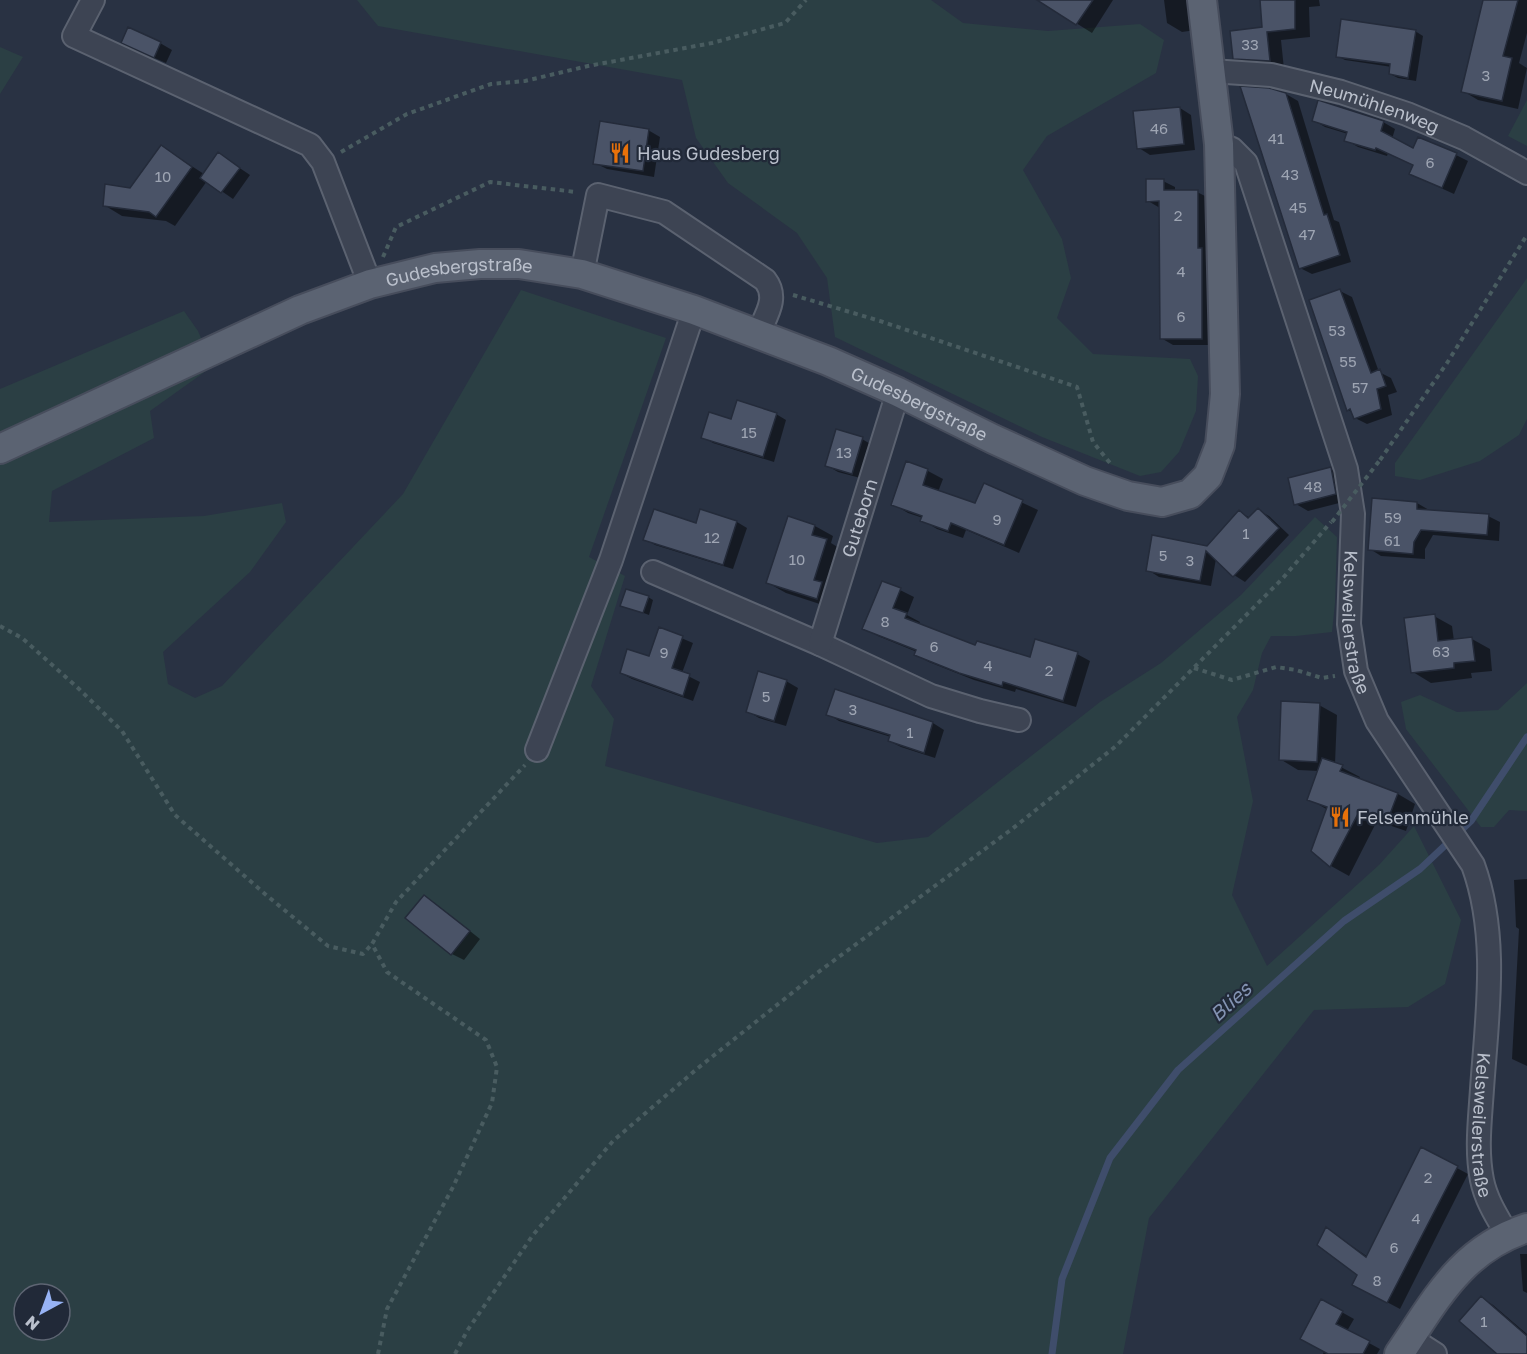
<svg xmlns="http://www.w3.org/2000/svg" width="1527" height="1354" viewBox="0 0 1527 1354" font-family="'Golos Text',sans-serif">
  <rect width="100%" height="100%" fill="#293243"/>
  <path fill="#2b3f44" fill-rule="evenodd" d="M357,0H931L963,23L1048,31L1140,24L1164,40L1156,73L1047,136L1023,170L1062,239L1071,278L1057,318L1093,354L1190,359L1198,376L1196,411L1179,452L1161,472L1140,476L1042,437L835,337L827,278L797,233L728,183L696,138L682,80L378,26Z
    M0,47L23,57L0,94Z
    M1527,100V146L1508,136Z
    M1527,278V419L1519,435L1480,461L1420,480L1395,476V463Z
    M521,290L666,338L589,557L625,576L591,686L614,719L605,766L877,843L928,837L1100,702L1161,663L1241,595L1315,517L1337,537L1335,603L1332,632L1296,636H1271L1262,653L1253,690L1237,717L1253,801L1232,895L1267,966L1379,865L1414,826L1461,920L1445,984L1408,1007L1314,1010L1149,1218L1123,1354H0V389L184,311L198,331L213,366L150,411L154,438L52,491L49,522L204,516L282,503L286,522L250,572L163,652L168,684L195,698L222,686L403,494ZM24,1294H60V1330H24Z
    M1527,683V811L1509,810L1494,827H1481L1406,729L1401,702L1420,695L1457,712L1498,710Z"/>
  <path fill="#0007" d="M1046,0H1113L1092,33L1044,3Z
    M1164,0H1193L1196,30L1182,32L1167,23Z
    M1261,0H1319L1320,6L1309,7L1310,37L1281,40L1284,69L1249,67L1234,58L1263,29Z
    M1484,0H1527V33L1519,63L1527,68L1518,109L1478,100L1463,91Z
    M1415,31L1423,36L1416,81L1398,78L1390,74L1392,67L1345,60L1337,56Z
    M160,43L172,50L166,63L134,49Z
    M1286,94L1298,101L1334,220L1339,222L1351,262L1312,274L1300,268Z
    M1180,108L1191,115L1195,150L1150,155L1139,148Z
    M1313,120L1383,122L1395,129L1392,139L1414,150L1456,155L1468,161L1454,194L1423,180L1415,165L1388,153L1387,156L1358,147L1346,140L1348,134L1325,127Z
    M648,130L660,137L654,177L607,169L595,163Z
    M162,147L204,174L219,154L250,175L233,199L207,181L175,226L166,221L122,216L104,205L131,189Z
    M1163,181L1175,187V192H1197L1209,198L1213,345H1173L1161,338L1160,208L1148,201Z
    M1340,291L1352,297L1379,372L1391,378L1397,392L1388,395L1392,415L1367,424L1355,418L1353,413L1348,410Z
    M776,414L786,420L774,462L713,443L703,437Z
    M862,439L874,446L864,479L838,472L826,465Z
    M907,463L928,471L943,479L938,492L976,505L984,485L1038,510L1019,553L966,530L963,538L937,529L922,520L923,518L908,513L893,504Z
    M1331,469L1343,475L1347,501L1308,511L1296,504Z
    M1417,503L1429,510L1488,516L1500,522L1499,541L1433,535L1425,549V559L1381,556L1370,549Z
    M701,510L737,522L747,528L733,569L655,545L645,539L697,525Z
    M1258,510L1269,516L1289,535L1245,582L1234,575L1216,559L1211,586L1159,577L1148,570L1207,547L1240,512L1250,518Z
    M789,518L815,526L833,536L831,543L844,551L835,609L786,593L768,583Z
    M900,590L914,597L907,615L920,622L919,625L976,647L1031,659L1077,654L1090,661L1076,707L1016,689L1015,692L974,680L929,662L916,655L917,652L878,636L864,628Z
    M648,597L653,600L649,615L622,605Z
    M1434,616L1452,626L1454,641L1472,639L1490,649L1492,671L1471,673L1472,678L1431,683L1413,672Z
    M660,629L693,643L682,673L700,682L693,701L632,679L621,673L649,658Z
    M786,681L798,688L786,726L759,718L747,711Z
    M1319,705L1337,715L1335,764L1360,777L1359,780L1398,794L1415,804L1406,831L1377,821L1349,876L1331,866L1313,850L1328,810L1309,799L1319,771L1298,770L1280,759Z
    M828,714L933,723L944,730L935,758L901,747L889,741L891,737L839,721Z
    M1527,879V1066L1512,1059L1519,929L1516,927L1514,880Z
    M425,897L436,904L480,939L464,960L452,954Z
    M1457,1168L1468,1174L1400,1309L1366,1291L1359,1274L1327,1229L1368,1257Z
    M1520,1254H1527V1293L1523,1291Z
    M1482,1298L1493,1305L1527,1334V1354H1499Z
    M1322,1301L1354,1319L1347,1331L1380,1349L1377,1354H1323L1324,1351Z"/>
  <g fill="none" stroke-linecap="round" stroke-linejoin="round">
    <path stroke="#3f4d6b" stroke-width="7" d="M1052,1354L1062,1279L1110,1158L1178,1070L1344,921L1420,869L1471,821L1527,737"/>
  </g>
  <path fill="#4a5367" stroke="#242b3a" stroke-width="1.5" d="M1037,0H1093L1076,25Z
    M1260,0H1295V29L1267,32L1270,61L1233,59L1230,31L1262,27Z
    M1483,0H1518L1503,56L1512,58L1502,101L1461,92Z
    M1341,19L1416,30L1408,78L1389,74L1390,64L1336,57Z
    M128,27L161,42L154,58L121,43Z
    M1240,86L1269,88L1286,93L1324,215L1327,214L1340,255L1299,269Z
    M1318,100L1384,121L1381,131L1413,148L1418,137L1457,153L1442,188L1409,174L1413,165L1376,148L1375,150L1344,141L1347,132L1312,121Z
    M1180,107L1184,144L1137,149L1133,111Z
    M600,121L649,129L643,171L593,164Z
    M161,145L192,167L156,217L149,212L103,206L105,184L130,188Z
    M218,152L240,168L221,193L200,178Z
    M1146,179H1164V190H1198V248H1202V339H1160L1159,201L1146,202Z
    M1340,289L1371,373L1380,369L1386,386L1377,389L1381,409L1354,419L1350,409L1347,411L1309,300Z
    M737,400L777,413L763,457L701,438L709,412L731,419Z
    M836,429L863,437L852,474L825,466Z
    M906,461L928,469L923,485L975,503L984,483L1023,500L1004,545L951,523L948,531L920,521L922,516L891,505Z
    M1331,467L1336,494L1294,505L1288,478Z
    M1372,498L1417,502V509L1489,514L1487,535L1421,530L1414,542L1413,554L1368,550Z
    M1258,508L1279,528L1233,577L1206,551L1200,581L1146,571L1152,535L1207,546L1239,510L1248,518Z
    M654,509L696,523L700,509L737,521L723,565L643,540Z
    M788,516L815,525L812,535L827,539L814,580L822,582L817,599L766,583Z
    M882,581L901,588L893,608L907,613L905,618L975,645L977,641L1030,657L1035,639L1078,652L1063,701L1003,682L1002,686L959,673L914,655L916,650L862,629Z
    M626,589L649,596L643,613L620,606Z
    M1435,614L1438,641L1472,637L1475,661L1454,663V668L1411,673L1404,618Z
    M659,627L683,636L672,668L690,674L683,696L620,673L627,649L649,656Z
    M758,671L787,680L774,721L746,712Z
    M835,689L933,722L924,753L888,741L890,735L826,715Z
    M1281,701L1320,703L1317,762L1279,760Z
    M1322,758L1343,765L1340,771L1398,793L1387,822L1359,812L1330,867L1311,851L1327,807L1307,800Z
    M424,895L470,931L451,955L405,918Z
    M1421,1147L1458,1166L1387,1303L1352,1285L1357,1275L1317,1245L1326,1227L1366,1257Z
    M1481,1296L1527,1336V1354H1497L1459,1321Z
    M1321,1299L1343,1311L1336,1324L1370,1341L1363,1354H1328L1300,1339Z"/>
  <g fill="none" stroke-linecap="round" stroke-linejoin="round">
    <g stroke="#5b6270" stroke-width="26">
      <g id="minor">
        <path d="M93,0L74,36L310,145L323,162L370,284"/>
        <path id="s1" d="M1211,71L1271,75L1341,92L1407,114L1464,138L1527,173"/>
        <path id="s2" d="M1219,144L1232,149L1246,163L1346,469L1353,514L1349,624L1356,671L1377,721L1473,865C1499,936 1487,1016 1482,1089C1480,1120 1476,1150 1482,1180C1486,1200 1497,1217 1507,1234"/>
        <path d="M582,274L598,195L664,212L765,280C779,298 766,315 758,334"/>
        <path d="M653,572L820,644L931,696L980,711L1019,720"/>
        <path id="s3" d="M820,644L898,392"/>
        <path d="M537,750L611,560L694,310"/>
        <path d="M1410,1338L1435,1354"/>
      </g>
    </g>
    <g stroke="#474d5c" stroke-width="32">
      <g id="major">
        <path id="s4" d="M0,449L300,310L370,284L435,268L480,264H519L582,274L694,310L828,361L898,392L993,439L1085,481L1128,496L1162,502L1190,494L1208,476L1220,445L1225,394L1219,144L1202,0"/>
        <path d="M1399,1354C1436,1300 1460,1250 1527,1228"/>
      </g>
    </g>
    <path stroke="#495c60" stroke-width="4" stroke-dasharray="4.5 4.5" stroke-linecap="butt" d="M341,152L407,114L491,84L525,81L588,66L712,43L785,23L806,0
      M383,257L396,227L490,182L576,192
      M793,295L880,321L1077,387L1093,442L1110,463
      M1380,460L1447,363L1527,235
      M0,626L22,638L78,688L122,731L175,815L265,894L328,946L363,954L372,944
      M1194,668L1232,680L1276,667L1296,670L1322,678L1335,676
      M378,1354L387,1309L453,1187L492,1103L497,1067L486,1040L387,972L372,944L396,902L525,765
      M455,1354L467,1331L533,1235L613,1141L698,1068L817,973L1012,829L1116,746L1283,578L1331,522"/>
    <use href="#minor" stroke="#3d4453" stroke-width="22"/>
    <use href="#major" stroke="#5b6372" stroke-width="28"/>
    <path stroke="#495c60" stroke-width="4" stroke-dasharray="4.5 4.5" stroke-linecap="butt" d="M1332,522L1380,460"/>
  </g>
  <defs>
    <g id="restaurant-bare" transform="scale(1.62)"><path d="M-5-6h1v4h1v-4h1v4h1v-4h1v5L-1.5 .5V6h-2V.5L-5-1ZM5-6V6H3V1.5H1.5Q1.5-4 5-6Z" fill="#e8710a" stroke="#212938" stroke-width="2.5" paint-order="stroke"/></g>
  </defs>
  <g fill-rule="evenodd">
    <use href="#restaurant-bare" x="620" y="153"/>
    <use href="#restaurant-bare" x="1340" y="817"/>
  </g>
  <g text-anchor="middle" dominant-baseline="central" stroke-width="4.5" stroke-linejoin="round" paint-order="stroke">
    <g font-size="15" fill="#9ea5b3">
      <text x="1250" y="44">33</text>
      <text x="1486" y="75">3</text>
      <text x="1159" y="128">46</text>
      <text x="1276" y="138">41</text>
      <text x="1430" y="162">6</text>
      <text x="1290" y="174">43</text>
      <text x="163" y="176">10</text>
      <text x="1298" y="207">45</text>
      <text x="1178" y="215">2</text>
      <text x="1307" y="234">47</text>
      <text x="1181" y="271">4</text>
      <text x="1181" y="316">6</text>
      <text x="1337" y="330">53</text>
      <text x="1348" y="361">55</text>
      <text x="1360" y="387">57</text>
      <text x="749" y="432">15</text>
      <text x="844" y="452">13</text>
      <text x="1313" y="486">48</text>
      <text x="1393" y="517">59</text>
      <text x="997" y="519">9</text>
      <text x="1246" y="533">1</text>
      <text x="712" y="537">12</text>
      <text x="1392" y="540">61</text>
      <text x="1163" y="555">5</text>
      <text x="797" y="559">10</text>
      <text x="1190" y="560">3</text>
      <text x="885" y="621">8</text>
      <text x="934" y="646">6</text>
      <text x="1441" y="651">63</text>
      <text x="664" y="652">9</text>
      <text x="988" y="665">4</text>
      <text x="1049" y="670">2</text>
      <text x="766" y="696">5</text>
      <text x="853" y="709">3</text>
      <text x="910" y="732">1</text>
      <text x="1428" y="1177">2</text>
      <text x="1416" y="1218">4</text>
      <text x="1394" y="1247">6</text>
      <text x="1377" y="1280">8</text>
      <text x="1484" y="1321">1</text>
    </g>
    <g font-size="18" fill="#bac0cc" stroke="#212938">
      <text stroke="none"><textPath href="#s1" startOffset="168">Neumühlenweg</textPath></text>
      <text stroke="none"><textPath href="#s4" startOffset="496">Gudesbergstraße</textPath></text>
      <text stroke="none"><textPath href="#s4" startOffset="982">Gudesbergstraße</textPath></text>
      <text stroke="none"><textPath href="#s3" startOffset="132">Guteborn</textPath></text>
      <text stroke="none"><textPath href="#s2" startOffset="510">Kelsweilerstraße</textPath></text>
      <text stroke="none"><textPath href="#s2" startOffset="1048">Kelsweilerstraße</textPath></text>
    </g>
    <g font-size="18" fill="#bac0cc" stroke="#212938" text-anchor="start">
      <text x="637" y="153">Haus Gudesberg</text>
      <text x="1357" y="817">Felsenmühle</text>
    </g>
    <g font-size="20" font-style="italic" fill="#8393b2" stroke="#212938">
      <text transform="translate(1230 1001) rotate(-42)">Blies</text>
    </g>
  </g>
  <g transform="translate(42 1312) rotate(221)"><circle r="28" fill="#212938" stroke="#5e6573" stroke-width="1.5"/>
  <path d="M0-4.5L10 22L0 15L-10 22Z" fill="#97b3f5"/>
  <text y="-9" font-size="16" font-weight="bold" text-anchor="middle" fill="#bac0cc">N</text>
  </g>
</svg>
